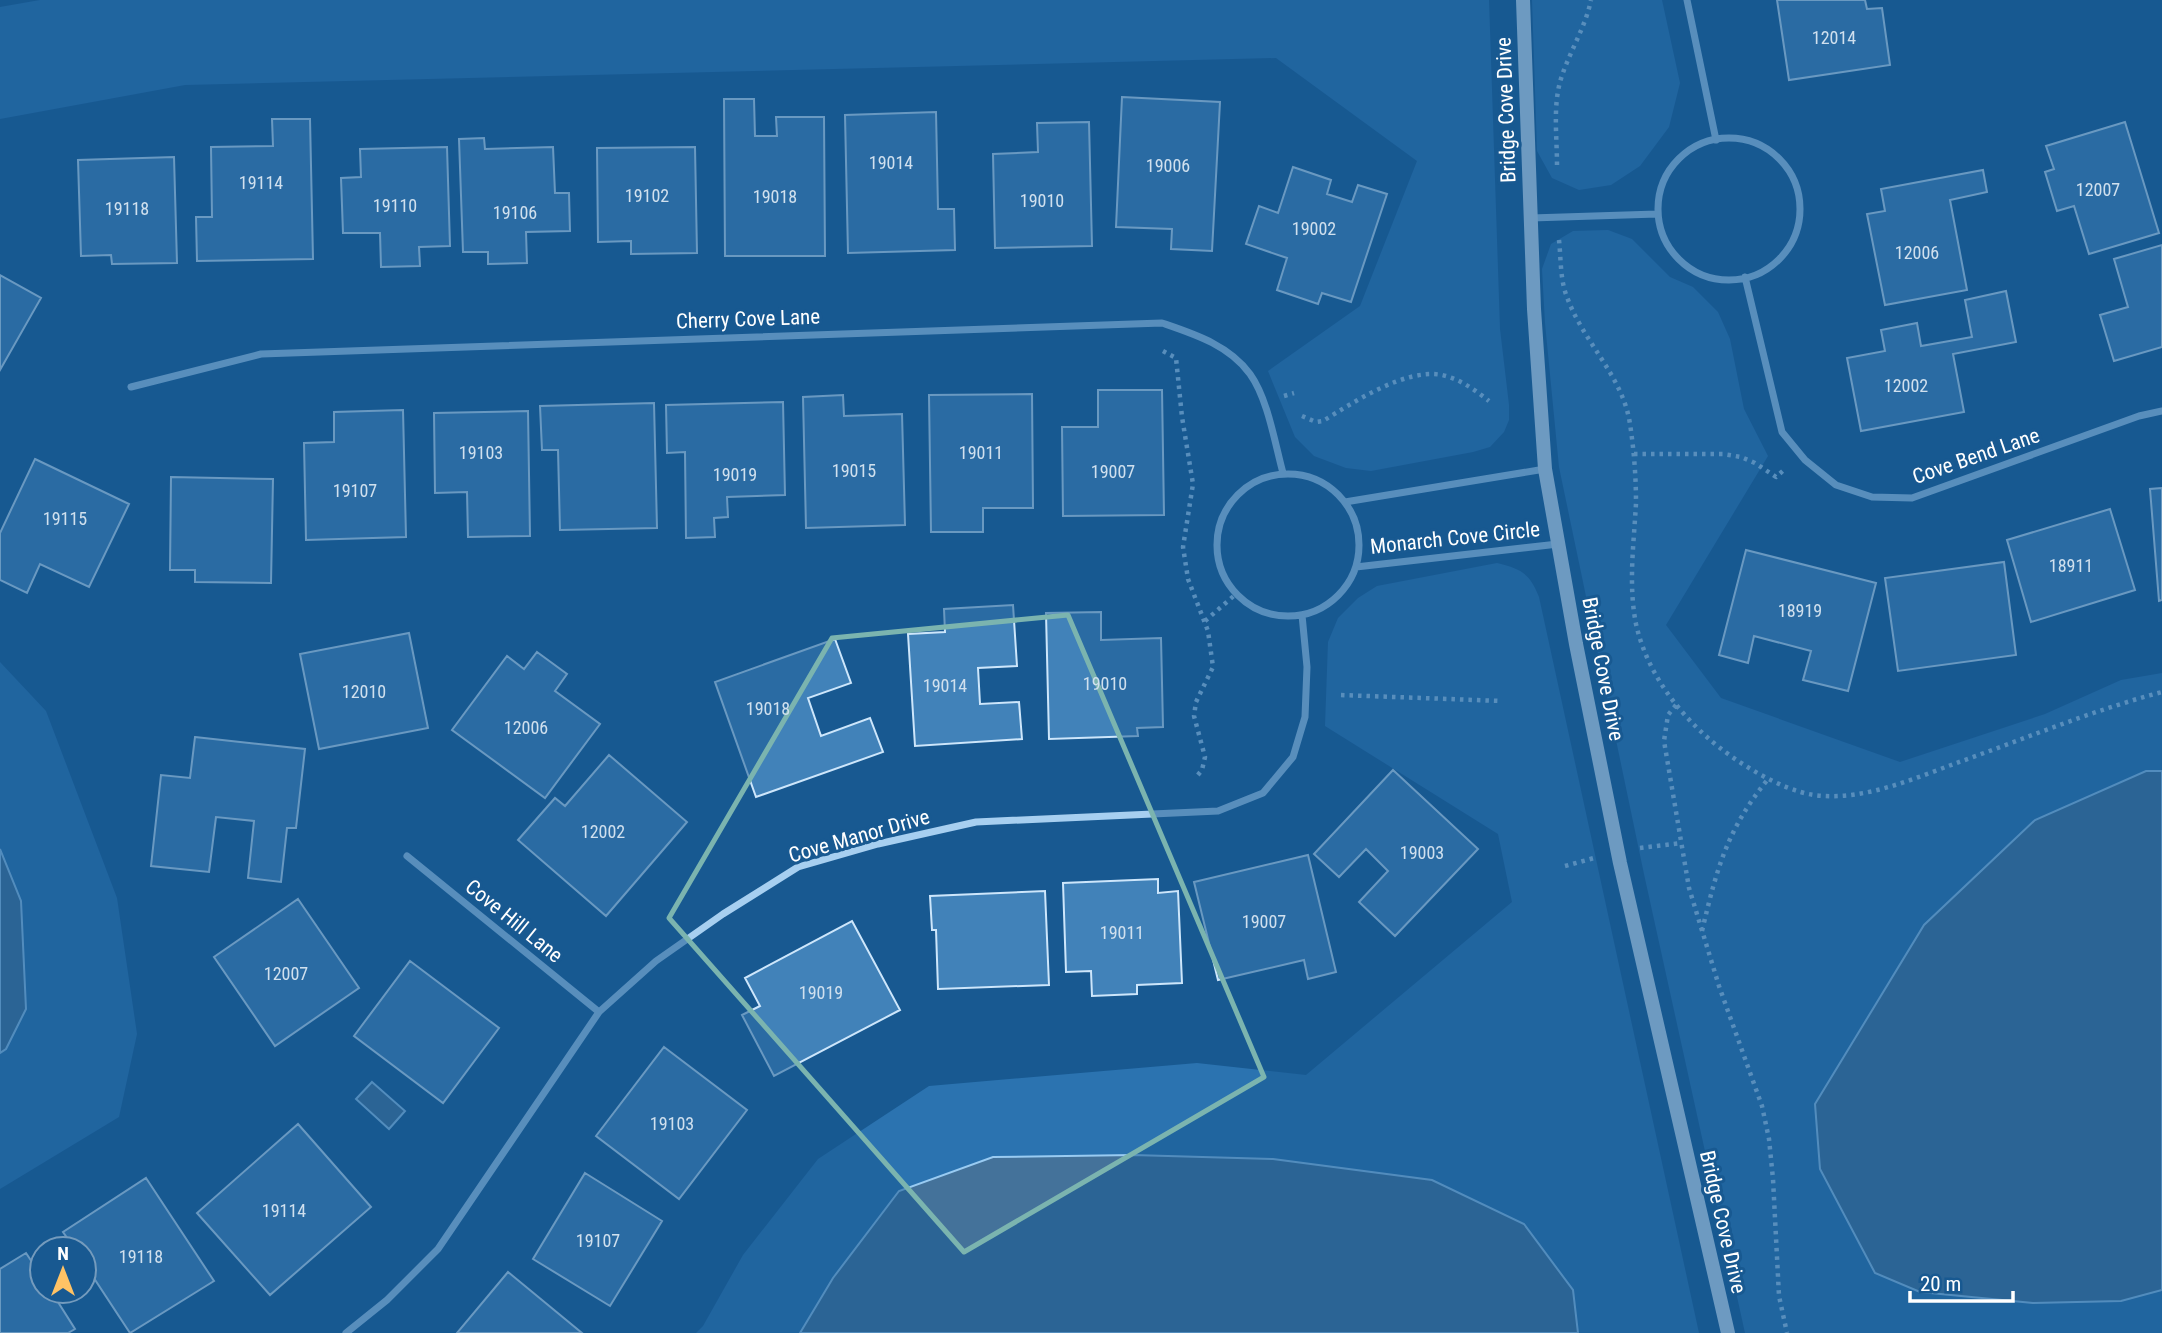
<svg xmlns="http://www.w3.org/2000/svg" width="2162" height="1333" viewBox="0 0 2162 1333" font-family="'Roboto Condensed',sans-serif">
  <rect width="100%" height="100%" fill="#185991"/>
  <path fill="#2b73b0" d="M40,0H1489L1500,329L1509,405V420L1504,432L1490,447L1473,452L1371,471L1346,468L1314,456L1295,437L1268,371L1360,306L1417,161L1276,58L185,85L0,119V7Z
    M1532,0H1662L1680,83L1669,127L1640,166L1611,185L1579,190L1552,178L1537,151Z
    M1608,230L1632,239L1670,277L1693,287L1718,312L1730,339L1744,409L1768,456L1666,625L1721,698L1900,762L2045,714L2121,680L2162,673V771H2146L2121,1301L2162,1290V1333H1745L1644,874L1559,467L1545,323L1542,269L1551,244L1573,231Z
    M1497,563C1522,569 1530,574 1539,597L1699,1333H1578L1573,1290L1273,1159L1133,1155L993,1157L899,1191L833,1278L800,1333H696L703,1326L743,1255L818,1159L929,1086L1197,1063L1306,1075L1512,902L1498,834L1325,726L1328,642L1338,618L1358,598L1377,586Z
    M0,662L46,711L117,898L137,1034L119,1117L0,1189V1053L6,1049L21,901L0,849Z"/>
  <path fill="#44729a" stroke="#99cbf2" stroke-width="2" d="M2146,771H2162V1290L2121,1301L2033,1303L1920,1292L1875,1273L1820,1169L1815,1104L1924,925L2035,820Z
    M0,849L21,901L26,1009L6,1049L0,1053Z
    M372,1082L405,1111L389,1129L356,1099Z
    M1133,1155L1273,1159L1432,1180L1524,1224L1573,1290L1578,1333H800L833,1278L899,1191L993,1157Z"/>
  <path fill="#4182b9" stroke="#cde6fb" stroke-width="2" d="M1777,0H1865L1867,9L1882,8L1890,65L1789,80Z
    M1122,97L1220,102L1212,251L1171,249L1172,229L1116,227Z
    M724,99H754L755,136H777L776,117H824L825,256H725Z
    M936,112L938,209H954L955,250L848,253L845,115Z
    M272,119H310L313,259L197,261L196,217H212L211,147L273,146Z
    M1089,122L1092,246L995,248L993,154L1038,152L1037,123Z
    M2125,122L2159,233L2089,254L2074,206L2057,211L2045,172L2054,169L2046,146Z
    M484,138L485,149L553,147L555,193H569L570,231L526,232L527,263L488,264V252H463L459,139Z
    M447,147L450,246L419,247L420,266L381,267L380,233H343L341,178L361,177L360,149Z
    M695,147L697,253L631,254V241L598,242L597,148Z
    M174,157L177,263L112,264L111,255L81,256L78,160Z
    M1293,167L1331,180L1327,194L1352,202L1358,185L1387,194L1351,302L1322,293L1318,304L1277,290L1287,258L1246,244L1259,206L1278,213Z
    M1983,170L1987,192L1950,200L1967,290L1885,305L1867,214L1885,211L1881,189Z
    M2162,245V347L2114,361L2100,315L2128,307L2114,259Z
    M0,275L41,298L0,370Z
    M2006,291L2016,342L1953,354L1964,412L1861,431L1847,358L1885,351L1881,330L1917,323L1921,346L1972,337L1965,300Z
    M1098,390H1162L1164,515L1063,516L1062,427H1098Z
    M1032,394L1033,508H983V532H931L929,395Z
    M843,395L844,416L902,414L905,525L806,528L803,397Z
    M783,402L785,495L727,497L728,517L714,518L715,537L686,538L685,452L667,453L666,405Z
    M654,403L657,528L560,530L558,450H542L540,406Z
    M403,410L406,537L306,540L304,443L334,442V412Z
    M528,411L530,536L468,537L467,492L435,493L434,413Z
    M35,459L129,504L89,587L40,564L27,593L0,580V533Z
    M171,477L273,479L271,583L195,582V570H170Z
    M2162,488V600L2159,601L2150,489Z
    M2110,509L2135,590L2031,622L2007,540Z
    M1746,550L1876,583L1848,691L1803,680L1811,651L1754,636L1748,663L1719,655Z
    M2004,562L2016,655L1898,671L1885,578Z
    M1013,605L1017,666L978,668L980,704L1019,702L1022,739L915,746L908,634L945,632L944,609Z
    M1101,612V640L1161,638L1163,727L1137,728L1138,736L1049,739L1046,613Z
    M409,633L428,728L319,749L300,654Z
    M835,639L851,683L808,698L821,736L870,718L883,752L756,797L715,682Z
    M537,652L567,674L555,691L600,724L545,798L452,730L507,656L524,669Z
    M195,737L305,749L296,828H287L281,882L248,878L254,821L216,817L209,872L151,866L161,775L190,778Z
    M609,755L687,822L606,916L518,840L555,798L565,806Z
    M1393,770L1478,849L1395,936L1359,902L1388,871L1366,849L1339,877L1314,854Z
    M1308,855L1336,972L1308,979L1304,960L1218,980L1194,882Z
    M1158,879V893L1178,891L1182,983L1137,985V994L1092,996L1091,971L1066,972L1063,883Z
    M1045,891L1049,985L938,989L936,930H932L930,896Z
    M298,899L359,988L275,1046L214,957Z
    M852,921L900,1010L774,1076L742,1015L760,1006L745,978Z
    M410,961L499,1028L443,1103L354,1036Z
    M664,1047L747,1110L679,1199L596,1136Z
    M298,1124L371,1207L270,1295L197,1213Z
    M585,1173L662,1221L610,1306L533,1259Z
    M146,1178L214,1281L130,1333L84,1263V1249H75L63,1232Z
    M26,1253L42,1277V1291H51L75,1329L68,1333H0V1269Z
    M508,1272L582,1333H457Z"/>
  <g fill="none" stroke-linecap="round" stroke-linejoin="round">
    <path stroke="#a7cff0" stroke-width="4.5" stroke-dasharray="3.5 5" stroke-linecap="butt" d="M1557,165C1557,138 1553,108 1560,82C1568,54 1585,29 1591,0
      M1559,240C1561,258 1560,280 1567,297C1583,342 1623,376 1630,424C1634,450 1636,477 1636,503C1634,543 1628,584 1636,624C1646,669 1674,708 1708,738C1734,761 1780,790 1814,795C1864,802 1917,777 1962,761C2029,737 2094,710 2162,692
      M1163,351L1176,358L1182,417L1193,484L1183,547L1188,579L1208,631L1213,667L1196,702L1194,716L1205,757L1202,770L1197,776
      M1284,396L1294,393
      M1302,416L1316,422L1323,421C1354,402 1405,368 1442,375C1460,379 1475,390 1489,401
      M1634,454H1723L1741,457L1755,463L1776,477L1785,469
      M1205,621L1236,594
      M1341,695L1502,701
      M1676,705L1668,715L1664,741L1689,888L1719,986L1762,1106L1769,1139L1773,1179L1779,1296L1787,1333
      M1640,848L1682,843
      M1565,866L1594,858
      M1702,931C1717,868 1727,829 1769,778"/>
    <path stroke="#a7cff0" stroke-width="7" d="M1687,0L1716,140
      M1658 209a71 71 0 1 1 142 0a71 71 0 1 1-142 0Z
      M1531,218L1657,214
      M1745,277L1782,432L1805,460L1836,485L1872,497L1912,498L2139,416L2162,411
      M131,387L261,354L1162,323C1194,334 1229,345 1250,374C1268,399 1275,444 1283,473
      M1217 545a71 71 0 1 1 142 0a71 71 0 1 1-142 0Z
      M1345,502L1545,469
      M1356,567L1558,544
      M407,856L599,1012
      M346,1333L387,1300L438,1249L599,1012L656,961L723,914L798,867L878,844L976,822L1218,811L1263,793L1293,757L1305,717L1307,667L1302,615"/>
    <path stroke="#d4e9fb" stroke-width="14" d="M1523,0L1534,309L1545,469L1576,644L1620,863L1728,1333"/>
  </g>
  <path d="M0 0H2162V1333H0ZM1068,615L1264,1077L964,1252L669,918L832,638Z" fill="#185991" fill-opacity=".55" fill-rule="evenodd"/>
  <path fill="none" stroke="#7bb4af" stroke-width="5" stroke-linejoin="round" d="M1068,615L1264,1077L964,1252L669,918L832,638Z"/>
  <g text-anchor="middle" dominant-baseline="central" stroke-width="6" stroke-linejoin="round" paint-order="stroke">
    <g font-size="18" fill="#d0e0ee">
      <text x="1834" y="37">12014</text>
      <text x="891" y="162">19014</text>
      <text x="1168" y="165">19006</text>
      <text x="261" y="182">19114</text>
      <text x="2098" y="189">12007</text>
      <text x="647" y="195">19102</text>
      <text x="775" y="196">19018</text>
      <text x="1042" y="200">19010</text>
      <text x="395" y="205">19110</text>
      <text x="127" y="208">19118</text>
      <text x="515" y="212">19106</text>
      <text x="1314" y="228">19002</text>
      <text x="1917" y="252">12006</text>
      <text x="1906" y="385">12002</text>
      <text x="481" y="452">19103</text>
      <text x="981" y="452">19011</text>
      <text x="854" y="470">19015</text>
      <text x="1113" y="471">19007</text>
      <text x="735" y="474">19019</text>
      <text x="355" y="490">19107</text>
      <text x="65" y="518">19115</text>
      <text x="2071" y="565">18911</text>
      <text x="1800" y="610">18919</text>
      <text x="1105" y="683">19010</text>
      <text x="945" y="685">19014</text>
      <text x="364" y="691">12010</text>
      <text x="768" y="708">19018</text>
      <text x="526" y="727">12006</text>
      <text x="603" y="831">12002</text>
      <text x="1422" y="852">19003</text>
      <text x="1264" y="921">19007</text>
      <text x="1122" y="932">19011</text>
      <text x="286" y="973">12007</text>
      <text x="821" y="992">19019</text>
      <text x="672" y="1123">19103</text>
      <text x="284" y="1210">19114</text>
      <text x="598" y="1240">19107</text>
      <text x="141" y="1256">19118</text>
    </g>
    <g font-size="21" fill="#fff" stroke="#185991">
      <text transform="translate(1506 110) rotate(-92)">Bridge Cove Drive</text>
      <text transform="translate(748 319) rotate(-2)">Cherry Cove Lane</text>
      <text transform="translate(1976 456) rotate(-19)">Cove Bend Lane</text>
      <text transform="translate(1455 538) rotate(-6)">Monarch Cove Circle</text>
      <text transform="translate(1603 669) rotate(79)">Bridge Cove Drive</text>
      <text transform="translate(859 836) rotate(-16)">Cove Manor Drive</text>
      <text transform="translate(514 921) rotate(39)">Cove Hill Lane</text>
      <text transform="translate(1723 1222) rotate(77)">Bridge Cove Drive</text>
    </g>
  </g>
  <g transform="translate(63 1270)"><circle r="33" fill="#185991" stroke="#749bbd" stroke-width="2"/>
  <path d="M0-5L12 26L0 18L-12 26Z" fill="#ffc365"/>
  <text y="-10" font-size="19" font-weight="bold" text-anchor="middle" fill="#ffffff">N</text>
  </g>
  <path d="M1910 1291v10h103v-10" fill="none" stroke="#ffffff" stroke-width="3.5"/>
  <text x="1920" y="1291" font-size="21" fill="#ffffff" stroke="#185991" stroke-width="5" paint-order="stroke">20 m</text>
</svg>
